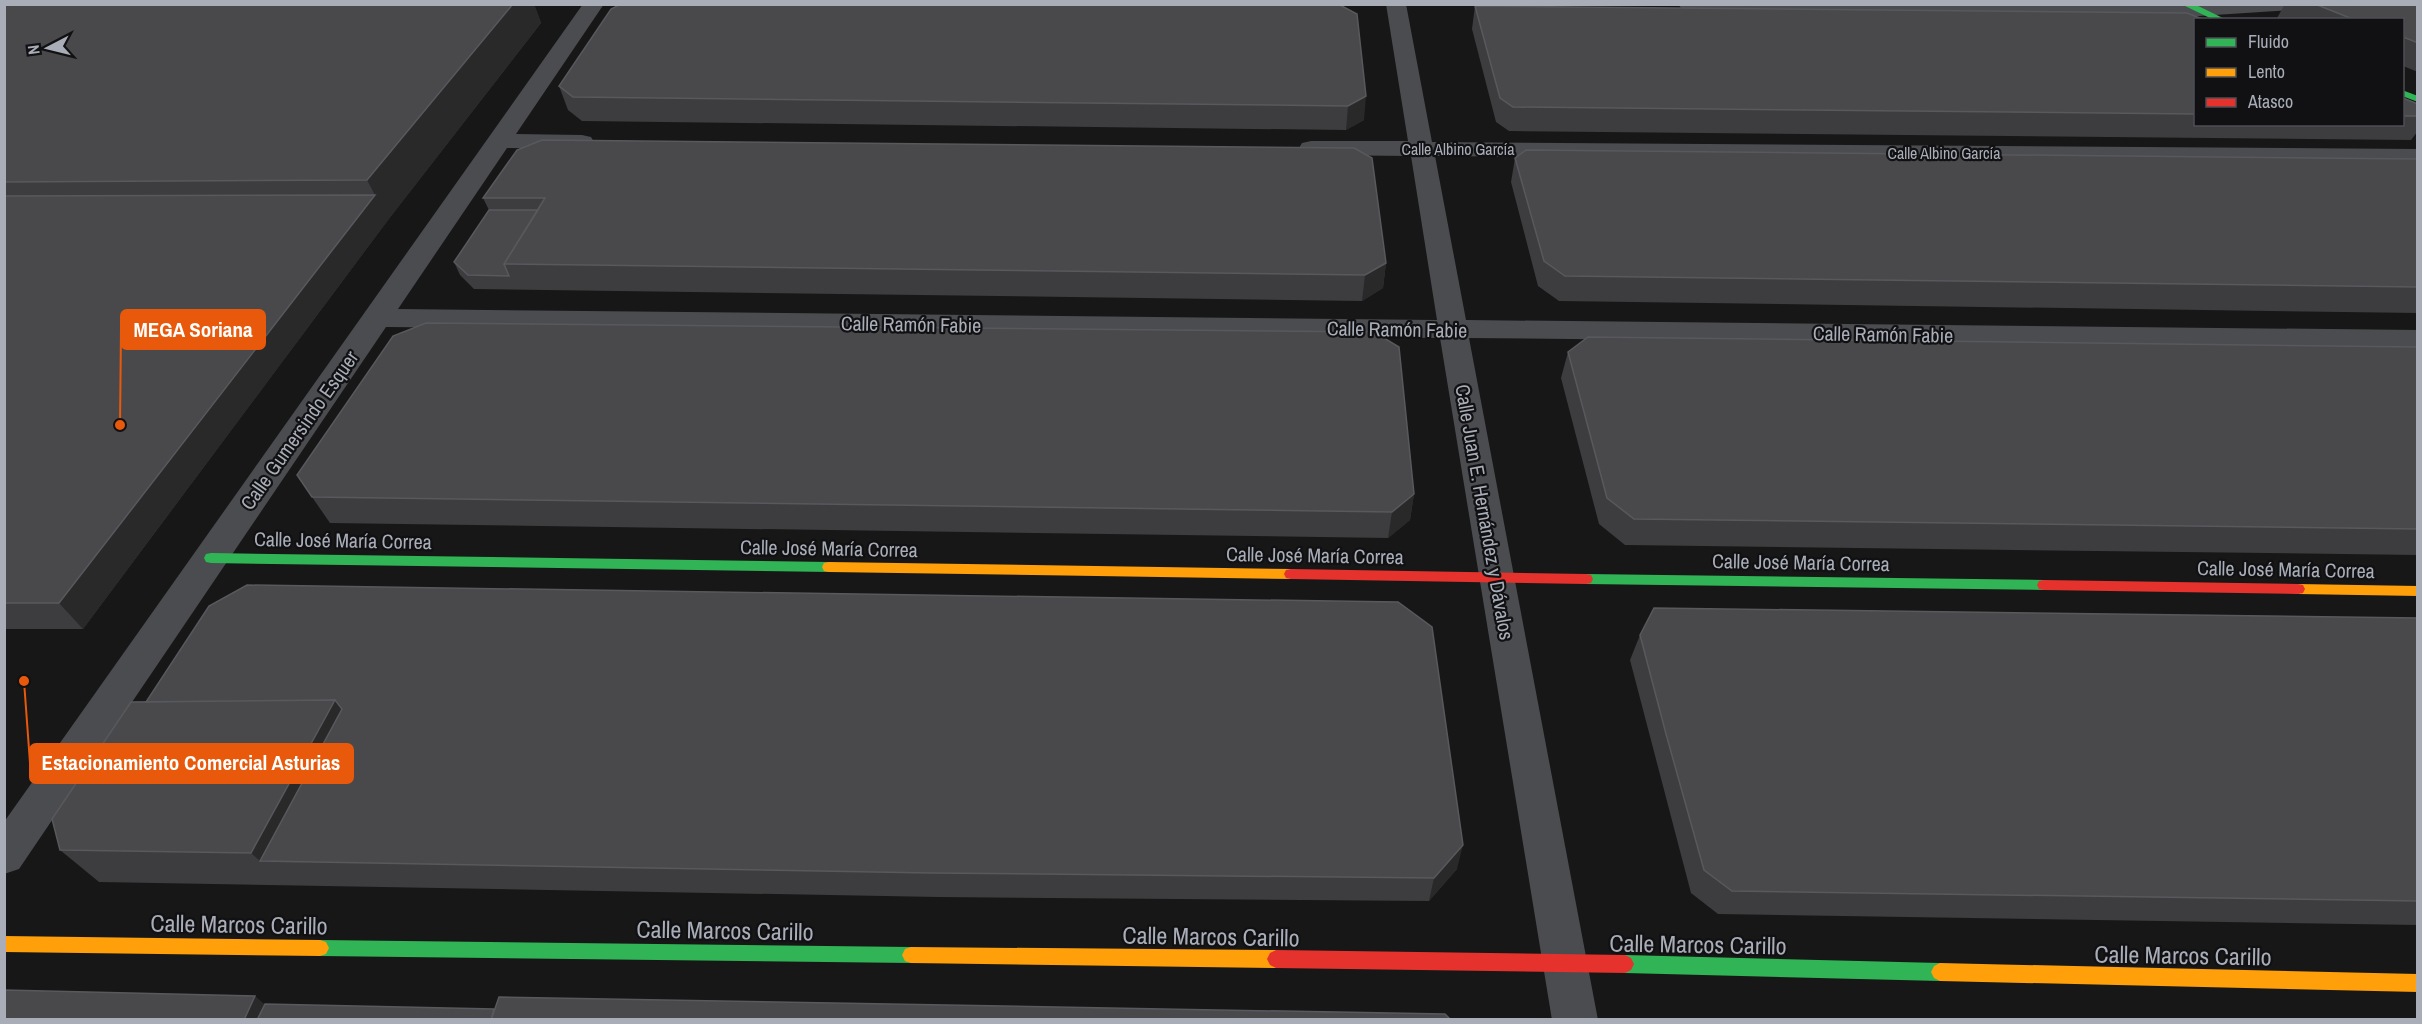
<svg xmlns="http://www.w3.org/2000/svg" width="2422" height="1024" viewBox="0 0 2422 1024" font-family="'Archivo Narrow',sans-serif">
  <rect width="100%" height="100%" fill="#171717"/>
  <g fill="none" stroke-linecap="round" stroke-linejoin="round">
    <path fill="#4b4c50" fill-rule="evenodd" d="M583,4H604L516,134L582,135L591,137L594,142L591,147L582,149L507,148L398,309L1437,320L1411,156L1311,155L1302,153L1299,148L1302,143L1311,141H1408L1386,4H1406L1432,142L2418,149V163L1435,156L1466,320L2418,330V348L1469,338L1598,1020H1552L1440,338L386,327L19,869L4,874V822Z
      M1678,4H2301L2298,8L2291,10L2199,16L1688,10L1681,8Z"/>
    <path fill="#30b455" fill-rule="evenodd" d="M2181,4H2194L2227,20H2214Z
      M2402,90L2418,96V102L2402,96Z
      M211,553L829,562L834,563L836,567L834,571L829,572L211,563L206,562L204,558L206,554Z
      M1586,574L2044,580L2049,581L2051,585L2049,589L2044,590L1586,584L1581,583L1579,579L1581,575Z
      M320,940L911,947L917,949L920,955L917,961L911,963L320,956L314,954L311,948L314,942Z
      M1625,955L1940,963L1946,966L1949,972L1946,978L1940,981L1625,973L1619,970L1616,964L1619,958Z"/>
    <path fill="#ff9f0a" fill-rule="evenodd" d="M829,562L1291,569L1296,570L1298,574L1296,578L1291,579L829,572L824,571L822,567L824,563Z
      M2298,584L2418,586V596L2298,594L2293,593L2291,589L2293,585Z
      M4,936L320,940L326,942L329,948L326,954L320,956L4,952Z
      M911,947L1276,950L1282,953L1285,959L1282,965L1276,968L911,963L905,961L902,955L905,949Z
      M1940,963L2418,974V992L1940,981L1934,978L1931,972L1934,966Z"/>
    <path fill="#e5322d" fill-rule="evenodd" d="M1291,569L1586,574L1591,575L1593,579L1591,583L1586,584L1291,579L1286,578L1284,574L1286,570Z
      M2044,580L2298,584L2303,585L2305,589L2303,593L2298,594L2044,590L2039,589L2037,585L2039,581Z
      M1276,950L1625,955L1631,958L1634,964L1631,970L1625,973L1276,968L1270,965L1267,959L1270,953Z"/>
  </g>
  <path fill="#3d3d3f" d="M4,4H534L541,23L388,220L83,629H4Z
    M2285,4H2418V72L2403,66V20H2280L2277,18Z
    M1340,5L1364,120L1346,130L582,121L568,110L559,86Z
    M1475,6L2196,20V124H2403V98L2418,104V131L2411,140L1509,131L1496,122L1472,29Z
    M517,150L1386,263L1383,288L1362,301L474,289L460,275L454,262L489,210L483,198Z
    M1515,158L2418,159V313L1559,301L1538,286L1511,182Z
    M2418,347V555L1625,545L1599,524L1561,378L1568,352Z
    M1414,494L1410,520L1388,538L330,523L312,497Z
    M2418,618V925L1718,914L1691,893L1630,660L1640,635Z
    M60,850L1457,869L1429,901L938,897L99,882Z"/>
  <path fill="#29292a" d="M513,4H534L541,23L388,220L83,629L59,603L375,195L367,180Z
    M1366,96L1364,120L1346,130L1348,106Z
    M1386,263L1383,288L1362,301L1365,275Z
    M1414,494L1410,520L1388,538L1392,512Z
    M335,700L362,734L260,861L251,853Z
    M1463,845L1457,869L1429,901L1434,878Z
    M255,996L283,1020H244Z"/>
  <path fill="#49494c" stroke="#58595d" stroke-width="1.5" d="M4,4H513L367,180L4,182Z
    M621,4L1340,5L1357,14L1366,96L1348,106L573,97L559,86L611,9Z
    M2315,4H2418V43L2403,37V20H2355Z
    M1475,6L2187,13L2205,20H2196V114L1513,107L1500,98Z
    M2403,98L2418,104V116H2403Z
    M542,140L1354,148L1372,158L1386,263L1365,275L504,264L545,198H483L517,150Z
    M1526,150L2418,159V287L1565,276L1544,261L1515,158Z
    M375,195L59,603H4V196Z
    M489,210H538L504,264L509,276L468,275L454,262Z
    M426,323L1374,332L1399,347L1414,494L1392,512L312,497L297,475L393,336Z
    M1588,337L2418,347V529L1634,519L1607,498L1568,352Z
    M247,585L1398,602L1432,627L1463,845L1434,878L931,873L260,861L342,709L335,700L146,702L209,606Z
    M1654,608L2418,618V901L1732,891L1704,870L1666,734L1640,635Z
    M335,700L251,853L60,850L52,819L131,702Z
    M4,990L255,996L244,1020H4Z
    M499,997L1445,1014L1451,1020H491Z
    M265,1004L494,1009L491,1020H257Z"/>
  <g text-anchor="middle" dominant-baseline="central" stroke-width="4.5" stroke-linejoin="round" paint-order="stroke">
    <g font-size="16" fill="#a8adb8" stroke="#111113">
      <text x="1458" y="149">Calle Albino García</text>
      <text x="1944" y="153">Calle Albino García</text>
    </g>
    <g font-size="20" fill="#a8adb8" stroke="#111113">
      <text transform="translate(911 324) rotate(1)">Calle Ramón Fabie</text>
      <text transform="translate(1397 329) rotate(1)">Calle Ramón Fabie</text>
      <text transform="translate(1883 334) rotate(1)">Calle Ramón Fabie</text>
      <text transform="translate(299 430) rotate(-55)">Calle Gumersindo Esquer</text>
      <text transform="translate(1485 512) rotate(80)">Calle Juan E. Hernández y Dávalos</text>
      <text transform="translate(343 540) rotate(1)">Calle José María Correa</text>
      <text transform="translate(829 548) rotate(1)">Calle José María Correa</text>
      <text transform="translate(1315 555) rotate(1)">Calle José María Correa</text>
      <text transform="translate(1801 562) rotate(1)">Calle José María Correa</text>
      <text transform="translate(2286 569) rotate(1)">Calle José María Correa</text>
    </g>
    <g font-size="24" fill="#a8adb8" stroke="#111113">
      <text transform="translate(239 924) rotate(1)">Calle Marcos Carillo</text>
      <text transform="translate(725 930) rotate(1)">Calle Marcos Carillo</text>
      <text transform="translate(1211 936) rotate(1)">Calle Marcos Carillo</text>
      <text transform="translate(1698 944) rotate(1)">Calle Marcos Carillo</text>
      <text transform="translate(2183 955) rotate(1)">Calle Marcos Carillo</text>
    </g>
  </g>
  <path fill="none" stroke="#e8590c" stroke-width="2" d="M120 425L121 329M24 681L30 763"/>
  <g fill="#e8590c" stroke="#111113" stroke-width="2">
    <circle cx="120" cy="425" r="6"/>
    <circle cx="24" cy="681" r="6"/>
  </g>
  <g fill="#e8590c" stroke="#e8590c" stroke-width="2">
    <rect x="121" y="310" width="144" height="39" rx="6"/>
    <rect x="30" y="744" width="323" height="39" rx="6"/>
  </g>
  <g font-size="21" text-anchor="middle" font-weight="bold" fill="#fff">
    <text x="193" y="337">MEGA Soriana</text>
    <text x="191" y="770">Estacionamiento Comercial Asturias</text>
  </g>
  <rect width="2422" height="1024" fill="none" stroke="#a8adb8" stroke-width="12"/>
  <rect x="2194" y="18" width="210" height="108" fill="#111113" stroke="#4d4f55" stroke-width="1.5"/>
  <rect x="2206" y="38" width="30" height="9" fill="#30b455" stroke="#4d4f55" stroke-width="1.5"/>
  <text x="2248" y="48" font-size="18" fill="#a8adb8">Fluido</text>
  <rect x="2206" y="68" width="30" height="9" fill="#ff9f0a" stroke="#4d4f55" stroke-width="1.5"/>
  <text x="2248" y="78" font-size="18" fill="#a8adb8">Lento</text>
  <rect x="2206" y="98" width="30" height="9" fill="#e5322d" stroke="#4d4f55" stroke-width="1.5"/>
  <text x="2248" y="108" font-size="18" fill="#a8adb8">Atasco</text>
  <g transform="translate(48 48) rotate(263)" stroke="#111113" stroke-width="4.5" paint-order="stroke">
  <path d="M0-4.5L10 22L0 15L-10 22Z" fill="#a8adb8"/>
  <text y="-9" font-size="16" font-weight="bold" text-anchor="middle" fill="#a8adb8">N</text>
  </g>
</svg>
